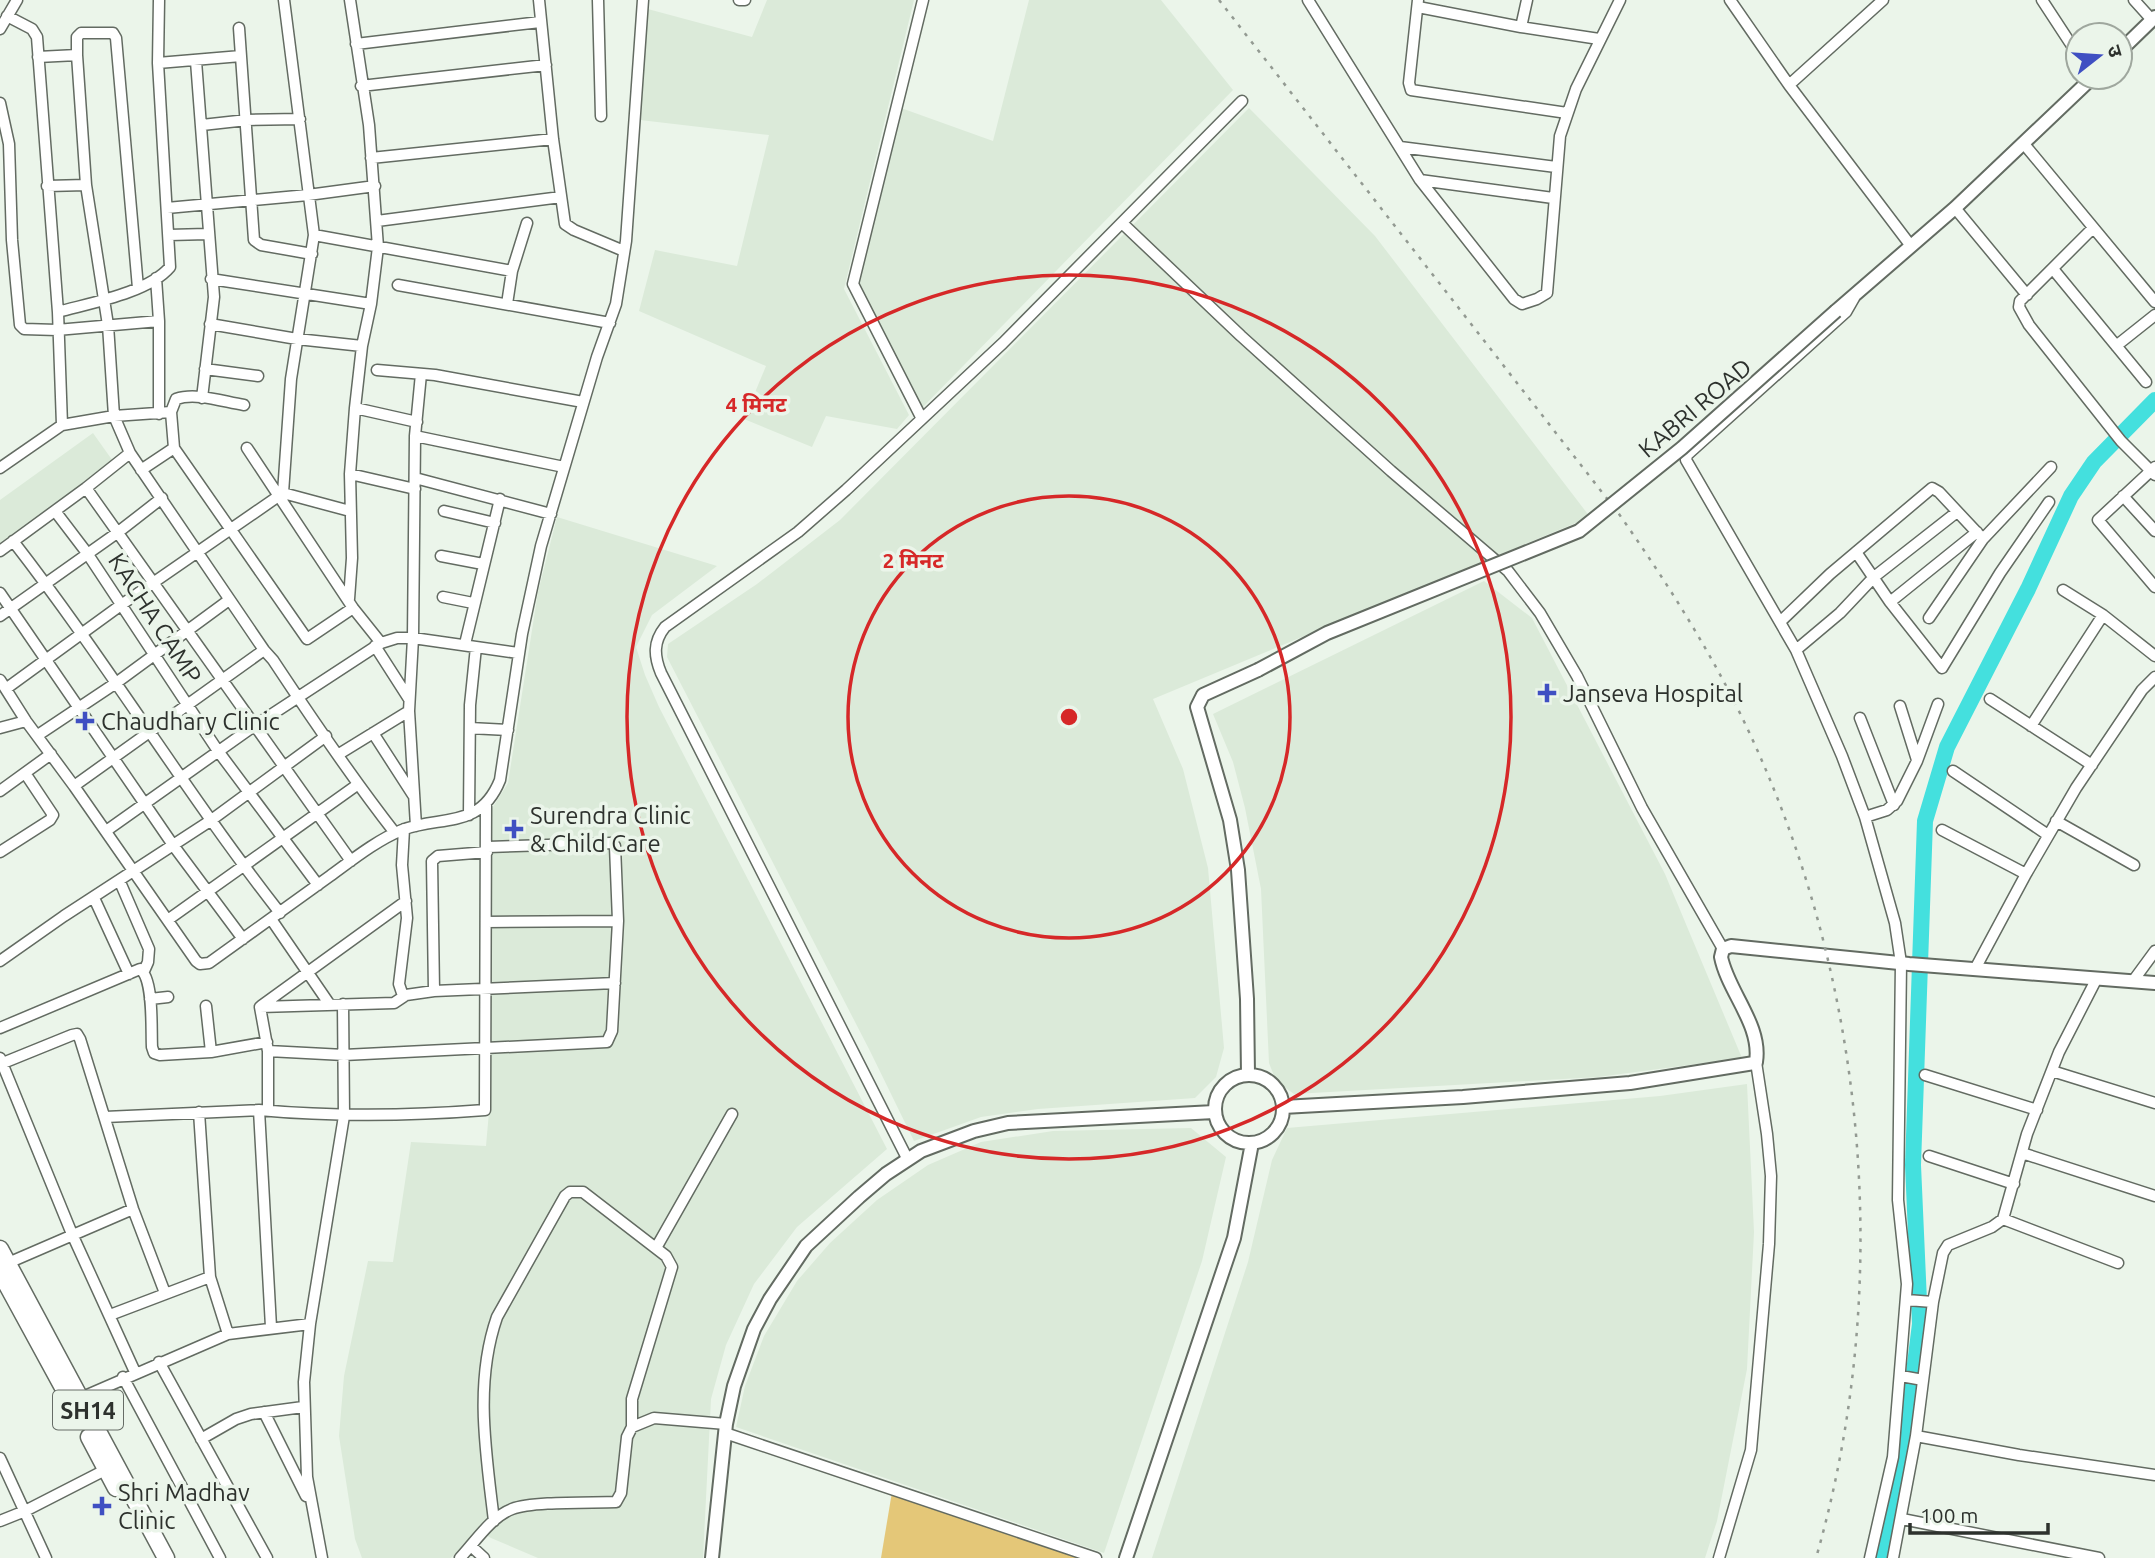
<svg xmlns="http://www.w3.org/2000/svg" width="2155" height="1558" viewBox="0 0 2155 1558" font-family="Ubuntu,'Noto Sans Devanagari',sans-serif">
  <rect width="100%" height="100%" fill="#ebf5ea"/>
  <path fill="#dbead9" d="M767,0H914L844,289L909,415L897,429L826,416L812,447L744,419L766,366L639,311L655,250L737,266L769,135L640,120L644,8L752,37Z
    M1029,0H1161L1233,90L922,408L858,283L901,108L993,141Z
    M1249,108L1375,236L1590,517L1153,699L1183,769L1208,868L1224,1048L1216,1077L1195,1098L1038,1109L981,1117L914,1141L870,1051L667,657L668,644L757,584L840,520Z
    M93,433L115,464L0,546V500Z
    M557,517L717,566L652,615L636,647L645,675L659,707L887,1149L797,1227L754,1284L726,1345L711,1399L703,1558H538L491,1538L478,1530L451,1558H362L355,1539L339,1436L344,1376L368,1261L393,1262L411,1142L486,1146L491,1089V810L508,783L538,592Z
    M1484,581L1532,618L1665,874L1742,1058L1598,1077L1294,1094L1276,1081L1269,1063L1261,889L1245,808L1233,762L1213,714Z
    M1747,1084L1754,1232L1747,1369L1717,1521L1705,1558H1152L1248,1262L1272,1160L1287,1128L1660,1096Z
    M1191,1128L1226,1157L1202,1261L1104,1553L736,1427L745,1386L764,1336L797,1281L830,1243L877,1200L928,1165L981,1142L1053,1131Z"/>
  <path fill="#e4c778" d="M892,1492L1087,1558H881Z"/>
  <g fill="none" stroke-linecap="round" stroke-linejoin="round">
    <path stroke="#44e0de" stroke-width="16" d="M1881,1558L1904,1452L1920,1324L1913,1165L1925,821L1947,747L2028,589L2071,496L2094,462L2155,400"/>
    <g stroke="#636b62" stroke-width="13">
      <path id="minor" d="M539,0L553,139L565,224L574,230L624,251
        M598,0L601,116
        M739,0H745
        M1308,0L1420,180L1514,299L1522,304L1537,299L1547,293L1560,136L1576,89L1620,0
        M1418,0L1409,83L1411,90L1567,113
        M1730,0L1789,85L1911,246
        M2042,0L2078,55
        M2134,0L2152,20
        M1418,7L1521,27L1599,39
        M7,16L32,29L37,37L58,312L62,425
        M1521,27L1527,0
        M239,28L254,240L261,245L312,254
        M0,29L17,0
        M356,44L540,22
        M38,57L77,55
        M196,61L214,297L202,398
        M158,63L241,56
        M1789,85L1883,0
        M361,86L546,65
        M0,103L9,144L12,240L20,325L24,329L57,330L159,321
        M202,125L247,120L300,119
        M2024,144L2155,302
        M1400,147L1556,167
        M371,158L553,139
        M1420,180L1553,198
        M47,186L86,185
        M167,208L308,195L375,186
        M1955,208L2027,295
        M377,221L561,197
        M1122,223L1241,336L1391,471L1508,571L1540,613L1577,676L1642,808L1723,949
        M2093,228L2020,301L2019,307L2029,325L2121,441L2155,475
        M169,235L207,234
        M314,235L512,271L507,304
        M2053,269L2146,382
        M512,271L527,223
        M156,278L159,321V414
        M211,279L371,304
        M398,285L610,323
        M138,288L116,38L113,33H81L77,37V55L86,185L108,325L114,416L130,453L264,650L273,660C312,719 352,778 395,833
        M1854,298L1846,312L1687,455L1686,460L1796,650L1842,756L1865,817L1895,923L1901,963L1898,1200L1907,1284L1893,1457L1870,1558
        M58,312C90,303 148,293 170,267L158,63L159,0
        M210,324L297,339L362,346
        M2116,346L2155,315
        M205,369L258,376
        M377,370L435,375L583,402
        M244,405C224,402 196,392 176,399L171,412L174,448L307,639L353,608
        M355,408L417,422
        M922,419L853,284L923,0
        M415,436L564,467
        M247,448L353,608L381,643
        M2155,467L2098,520L2155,587
        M0,468L62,425L114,416L171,412
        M141,470L174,448
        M350,474L415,489
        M415,478L551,514
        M86,488L351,861
        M283,493L350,511
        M2123,496L2155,531
        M55,511L87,553L218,751L318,885
        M444,511L495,523
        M13,541C107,662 186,793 280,913
        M0,551L86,488L130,453
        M1856,552L1890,602L1942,668L2000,573L2049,502
        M441,556L483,564
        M2063,590L2103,615L2155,656
        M0,593L173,845L243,939
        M443,597L473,603
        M349,599L352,558L350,474L355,408L362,346L371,304L378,247L369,125L350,0
        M1890,602L1977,532
        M0,616L117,533L162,498
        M1929,618L1983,539L2051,467
        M1780,622L1830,574L1932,488L1939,492L1983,539
        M465,644L500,499
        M375,646L409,699
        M1796,650L1840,613L1874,577L1957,512
        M0,680L26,721L74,786L196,961L200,964L209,963C249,934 290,905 330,876C352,860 377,840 402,830C441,815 480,830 500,780L522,634L541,546L597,357L616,304L626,241L643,0
        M7,688L121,605L283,493L291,379L314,235L284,0
        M1990,699L2092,765
        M1900,706L1917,760
        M1860,718L1894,805
        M2031,726L2103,615
        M0,728L26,721
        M470,728L508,730
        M373,733L413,795
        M38,735L116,683L229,600
        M339,754L409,711
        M1953,771L2048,835
        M74,786L264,650
        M0,791L51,754
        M469,815L470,705L476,647
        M1865,817L1887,810L1897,801L1917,761L1938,704
        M2056,821L2134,865
        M416,826L409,711L413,638L415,436L421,374
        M1942,830L2026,874
        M106,831L254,726L381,643L397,638H413L518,653
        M0,852L50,820L53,815L25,773
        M120,882L149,949L148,962L144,971
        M94,898L129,974
        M169,919L357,785
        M271,919L330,1005
        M486,922L618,921
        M0,961L64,916L210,821L326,736
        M1975,969L2026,874L2076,788L2142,690L2155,677
        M2133,981L2155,951
        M434,991L432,861L438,856L487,852
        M403,996L399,984L407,918L402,865L404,829
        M150,999L168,997
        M206,1006L211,1052
        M261,1006L406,901
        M260,1007L394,1003L406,995L434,991L615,983
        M260,1007L268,1051V1111
        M0,1028L140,969C154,979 151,1030 152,1047L154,1053L160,1055L211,1052L267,1042
        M268,1051L344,1055L607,1042L612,1031L618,921L615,846L611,843L488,847
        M0,1058L72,1234L135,1372
        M3,1063L72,1035L77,1034L80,1039L133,1209L165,1293
        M2052,1071L2155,1103
        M1925,1075L2037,1110
        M259,1110C335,1117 409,1116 485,1110L486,803
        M199,1112L210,1277L228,1334
        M105,1117L259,1110L271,1327
        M2022,1153L2155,1196
        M1929,1156L2014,1184
        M908,1160L661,673C654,656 653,642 665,627L798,532L846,490L1003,343L1242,101
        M2003,1219L2118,1263
        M656,1248L732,1114
        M8,1263L133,1209
        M1907,1300L1933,1302
        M110,1315L210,1277
        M159,1362L267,1558
        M1901,1376L1923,1380
        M123,1377L220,1558
        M78,1399L228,1334L310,1324
        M264,1412L306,1496
        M632,1427L654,1418L726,1424
        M725,1433L1096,1558
        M1916,1436L2019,1455L2155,1475
        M201,1439L236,1419L251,1414L303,1407
        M0,1458L46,1558
        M1902,1519L2099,1558
        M0,1521L25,1511L109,1468
        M471,1546L484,1558
        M322,1558L307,1477L304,1382L310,1324L344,1116L343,1004
        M460,1558C475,1542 491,1517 512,1509C532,1501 591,1503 616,1502L621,1493L627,1437L632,1427V1399L672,1267L666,1256L583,1192H570L565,1196L497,1317C474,1383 486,1453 494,1521
        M1719,1558L1751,1450L1769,1244L1771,1176L1767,1134L1756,1062
        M1893,1558L1916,1436L1933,1302L1943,1253L1948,1245L1992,1227L2003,1219L2027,1134L2059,1052L2097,978"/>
    </g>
    <g stroke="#636b62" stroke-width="16">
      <path id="tertiary" d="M2120,51L2155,17
        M1836,311L1955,208L2093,77
        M1248,1074L1247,999L1238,870L1230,820L1197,707L1203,695L1258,670
        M1215 1109a34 34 0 1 1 68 0a34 34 0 1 1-68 0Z
        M1283,1107L1463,1097L1630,1083L1754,1063L1756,1062C1762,1025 1728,992 1721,957L1723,949L1731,946L1909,964L2155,983
        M712,1558L726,1424L734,1386L754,1329L770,1299L806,1246L859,1197L886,1174L921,1151L974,1131L1008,1123L1214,1112
        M1126,1558L1234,1238L1252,1143"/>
    </g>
    <g stroke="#636b62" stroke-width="19">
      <path id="primary" d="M0,1249L166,1558
        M0,1272L79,1417
        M89,1437L116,1488"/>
    </g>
    <use href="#minor" stroke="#fff" stroke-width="10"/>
    <use href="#tertiary" stroke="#fff" stroke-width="12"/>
    <use href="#primary" stroke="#fff" stroke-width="16"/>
    <path stroke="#939a92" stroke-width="2.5" stroke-dasharray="3.5 7" stroke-linecap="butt" d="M1219,0L1619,514C1668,584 1713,655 1749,732C1868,987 1894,1287 1816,1558"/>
    <g stroke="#636b62" stroke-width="16" stroke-linecap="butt">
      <path id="tertiary-bridge" d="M1258,670L1327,633L1579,531L1682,448L1836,311"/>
    </g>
    <use href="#tertiary-bridge" stroke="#fff" stroke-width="12"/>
  </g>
  <g fill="none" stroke="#d62828" stroke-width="3.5">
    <circle cx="1069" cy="717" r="221"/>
    <circle cx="1069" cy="717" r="442"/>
  </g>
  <g fill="#3f4fc2" stroke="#ebf5ea" stroke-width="2.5">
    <path d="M1543.5 682.5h7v7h7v7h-7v7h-7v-7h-7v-7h7z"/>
    <path d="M81.5 710.5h7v7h7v7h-7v7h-7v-7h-7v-7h7z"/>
    <path d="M510.5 818.5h7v7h7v7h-7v7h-7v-7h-7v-7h7z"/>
    <path d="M98.5 1495.5h7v7h7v7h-7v7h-7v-7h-7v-7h7z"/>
  </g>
  <g text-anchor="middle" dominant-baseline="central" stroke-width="7" stroke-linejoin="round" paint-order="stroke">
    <rect fill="#ebf5ea" stroke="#666c66" stroke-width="2" x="53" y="1390.5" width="70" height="39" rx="5"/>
    <g font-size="23" font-weight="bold" fill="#2d312d">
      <text x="88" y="1410">SH14</text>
    </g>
    <g font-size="24" fill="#2d312d" stroke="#ebf5ea">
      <text transform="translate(1695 408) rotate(-40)">KABRI ROAD</text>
      <text transform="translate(155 618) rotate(57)">KACHA CAMP</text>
    </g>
    <g font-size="24" fill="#2d312d" stroke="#ebf5ea" text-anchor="start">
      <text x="1563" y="693">Janseva Hospital</text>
      <text x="101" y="721">Chaudhary Clinic</text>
      <text x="530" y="815">Surendra Clinic<tspan x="530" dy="28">&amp; Child Care</tspan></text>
      <text x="118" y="1492">Shri Madhav<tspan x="118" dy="28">Clinic</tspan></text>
    </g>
  </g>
  <circle cx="1069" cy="717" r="10" fill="#d62828" stroke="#ebf5ea" stroke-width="3.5"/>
  <g font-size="21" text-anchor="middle" font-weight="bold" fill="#d62828" stroke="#ebf5ea" stroke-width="7" stroke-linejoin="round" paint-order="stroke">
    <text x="756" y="412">4 मिनट</text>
    <text x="913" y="568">2 मिनट</text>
  </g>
  <g transform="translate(2099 56) rotate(73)"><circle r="33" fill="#ebf5ea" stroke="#9fa79e" stroke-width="2"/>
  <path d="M0-5L12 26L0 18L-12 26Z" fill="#3f4fc2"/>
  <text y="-10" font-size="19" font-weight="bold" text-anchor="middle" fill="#2d312d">उ</text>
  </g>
  <path d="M1910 1523v10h138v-10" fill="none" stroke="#2d312d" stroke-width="3.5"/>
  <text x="1920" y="1523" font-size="21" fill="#2d312d" stroke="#ebf5ea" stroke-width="5" paint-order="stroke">100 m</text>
</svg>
